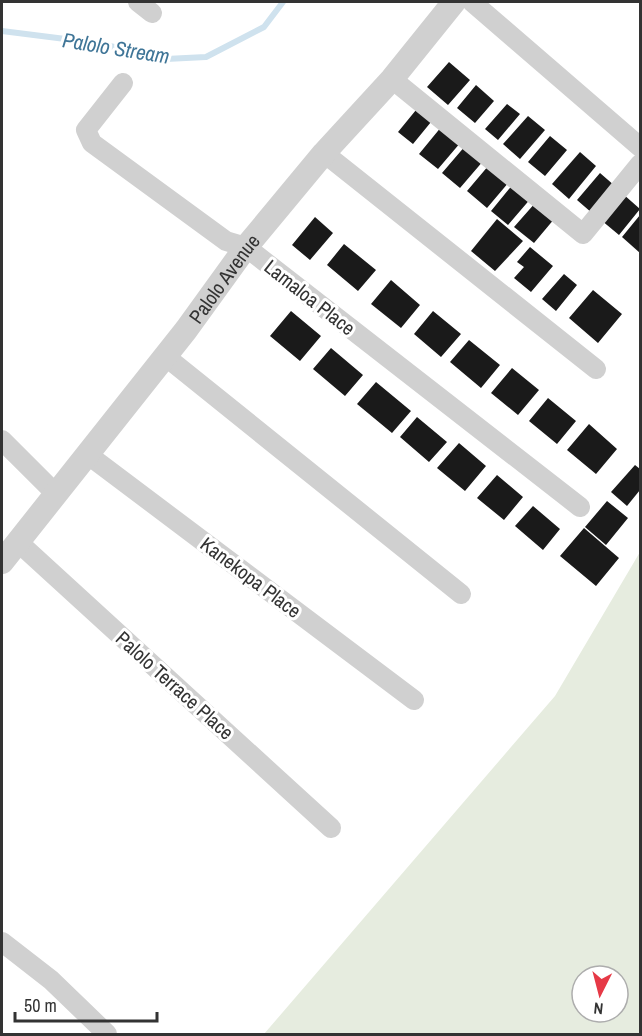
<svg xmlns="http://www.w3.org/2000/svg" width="642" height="1036" viewBox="0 0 642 1036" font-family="'Archivo Narrow',sans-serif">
  <rect width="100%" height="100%" fill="#fff"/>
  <path fill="#e6ecdf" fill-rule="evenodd" d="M640,552V1034H264L555,696ZM582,976H618V1012H582Z"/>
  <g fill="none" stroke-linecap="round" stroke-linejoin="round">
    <path stroke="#cfe2ee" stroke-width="6" d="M2,31L97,43L166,59L206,57L264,27L283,2"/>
  </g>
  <path fill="#1a1a1a" d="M449,62L470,80L448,105L427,87Z
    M476,85L494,101L475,123L457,108Z
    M507,104L520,114L498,140L485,129Z
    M416,110L431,122L413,144L398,132Z
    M528,116L545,130L520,159L503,144Z
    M442,126L461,142L438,169L419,154Z
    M550,136L567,150L545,176L528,162Z
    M466,145L484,160L460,188L442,173Z
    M580,152L596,166L569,199L552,184Z
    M489,165L509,182L487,208L467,191Z
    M600,173L615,186L592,213L577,200Z
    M514,183L532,197L508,225L491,211Z
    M623,194L640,209L619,235L601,220Z
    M536,202L555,218L534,243L514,227Z
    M640,215V253L622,237Z
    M315,217L333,233L310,260L292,245Z
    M497,219L523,241L495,271L471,251Z
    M344,244L376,270L358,291L327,265Z
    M530,247L553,266L531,292L514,278L524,267L517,262Z
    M564,274L577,285L556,311L542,299Z
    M391,280L420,305L401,328L371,304Z
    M593,290L622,314L598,343L569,318Z
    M291,311L321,336L300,361L270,336Z
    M433,311L461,334L441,357L414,334Z
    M469,340L500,365L481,388L450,362Z
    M331,348L363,375L345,396L313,369Z
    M512,368L539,390L518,415L491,393Z
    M376,382L411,411L392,433L357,404Z
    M548,398L576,421L557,444L529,421Z
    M417,417L447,442L429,462L400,437Z
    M589,424L617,449L596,474L567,450Z
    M459,443L486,466L465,491L437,468Z
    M635,465L640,469V490L627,506L611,492Z
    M497,475L523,497L504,520L477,498Z
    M607,501L628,518L606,545L585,527Z
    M533,506L560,529L543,550L515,526Z
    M584,528L619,558L596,586L560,556Z"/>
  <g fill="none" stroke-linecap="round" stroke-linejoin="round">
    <path stroke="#d0d0d0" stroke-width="20" d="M138,2L152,13
      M472,2L640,147
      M392,79L583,234L640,164
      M123,83L86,130L92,143L226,241L246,247L580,507
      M324,153L596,369
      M165,356L461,594
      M2,440L56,494
      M87,454L414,700
      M18,542L331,828
      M2,942L51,980L107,1034"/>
    <path stroke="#d0d0d0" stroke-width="24" id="s1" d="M2,562L186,330L246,247L324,153L392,79L454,2"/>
  </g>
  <g text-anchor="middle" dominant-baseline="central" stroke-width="6" stroke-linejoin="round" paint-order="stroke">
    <g font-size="20" fill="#333" stroke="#fff">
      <text stroke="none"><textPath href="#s1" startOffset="360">Palolo Avenue</textPath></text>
      <text transform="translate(310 297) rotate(38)">Lamaloa Place</text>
      <text transform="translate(251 577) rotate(37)">Kanekopa Place</text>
      <text transform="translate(175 685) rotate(42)">Palolo Terrace Place</text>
    </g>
    <g font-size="21" font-style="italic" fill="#3f7597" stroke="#fff">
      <text transform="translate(116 48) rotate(9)">Palolo Stream</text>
    </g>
  </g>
  <rect width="642" height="1036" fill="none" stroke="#333333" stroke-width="6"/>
  <g transform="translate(600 994) rotate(186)"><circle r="28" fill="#ffffff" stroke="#adadad" stroke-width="1.5"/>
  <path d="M0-4.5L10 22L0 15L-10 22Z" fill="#e63946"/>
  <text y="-9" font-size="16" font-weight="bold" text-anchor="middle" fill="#333333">N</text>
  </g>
  <path d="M15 1012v9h142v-9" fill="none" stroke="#333333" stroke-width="3"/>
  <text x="24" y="1012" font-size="18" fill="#333333" stroke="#ffffff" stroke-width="4.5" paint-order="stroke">50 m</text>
</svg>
